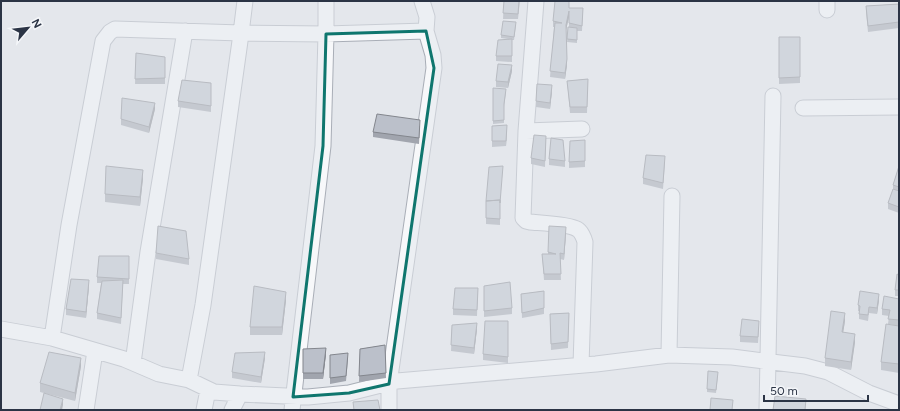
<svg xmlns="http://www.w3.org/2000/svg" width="900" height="411" viewBox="0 0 900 411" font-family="Figtree,sans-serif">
  <rect width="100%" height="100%" fill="#e4e7ec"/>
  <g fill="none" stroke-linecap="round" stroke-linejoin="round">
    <g stroke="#a9aeb7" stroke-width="17">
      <path id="minor" d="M536,1L526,131L523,218L526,221L530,222C540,223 569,224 577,229C581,231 584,238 585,242L581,365
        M827,10V1
        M803,108L899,107
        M526,131L582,129
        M1,329L52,338L124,359L159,374L189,380L214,392L240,394L308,397L349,393L397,381L596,364L669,355L732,357L805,366L828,372L869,393L899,404
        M52,338L69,225L103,41L110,32L115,29L241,33L326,34L426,31
        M669,355L672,196
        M133,363L148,252L185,31
        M189,380L203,305L240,41L245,1
        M86,410L95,351
        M204,410L208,390
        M232,410L240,394
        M292,410L323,146L326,34V1
        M389,410V384L434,68L433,55L426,31L427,17L422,1
        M767,410L773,96"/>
    </g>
    <use href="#minor" stroke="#f7f8fa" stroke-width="15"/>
  </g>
  <path fill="#a1a5ae" d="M504,1H520L518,19H503Z
    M899,4V28L868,32L866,12V6Z
    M569,8H583L582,31H577V43L567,42L569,27V17L566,30L567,65L565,79L550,77L554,27H553V21Z
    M516,25L514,40H512V62L496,61V56L508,39L501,38V35Z
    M779,37H800V83L779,84Z
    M136,53L165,57V84H135Z
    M512,71L508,88L496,87V81Z
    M588,79L587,113H570L567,81Z
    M211,83V112L178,107V101Z
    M493,88L506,92L504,107V123L493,124Z
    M552,91L550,109L536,107V101Z
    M155,109L149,133L121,125V119Z
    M420,126L419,144L373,137V132Z
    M492,126L507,130L506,146L492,147Z
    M546,136L545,167L531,164V158Z
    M585,140V167L569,168V162Z
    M549,159L565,161V167L549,165Z
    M665,162L663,189L643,184V178Z
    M899,166V213L888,209V203L893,189V185Z
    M143,178L140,206L105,202V194Z
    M486,201L500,206V225L486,224Z
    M566,233L564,260L560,259L561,280H544L542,254H548V252Z
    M156,253L189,259V265L156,259Z
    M129,256V284H123L121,324L97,319V313L101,283H97V277Z
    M899,275V296H895V290Z
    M89,286L86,318L66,315V309Z
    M484,286L512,308V314L484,317Z
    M478,288L477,316L453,315V309Z
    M544,291V314L522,318L521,294Z
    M899,299V326L888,324L889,316L882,315V309Z
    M286,300L282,335H250V327Z
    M879,300L877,314L869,313L868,321L859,319V311H858V305Z
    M569,313L568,348L551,350L550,314Z
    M508,321V363L483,360V354Z
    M845,321L843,332L855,342L851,370L825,366V358Z
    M452,325L477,329L474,354L451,351Z
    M899,326V373L881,370V362Z
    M759,327L758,343L740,342V336Z
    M385,345L386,378L359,382L360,349Z
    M303,349L326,354L323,379H303Z
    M330,355L348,359L346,381L330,384Z
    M265,358L261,383L232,378V372Z
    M81,366L75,401L40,392V383Z
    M718,375L716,393L707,392V389Z"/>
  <path fill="#83868d" d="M569,11V17L566,30V25Z
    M567,59V65L565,79V73Z
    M512,65V71L508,88V82Z
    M552,85V91L550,109V103Z
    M155,103V109L149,133V127Z
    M507,125V130L506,146V141Z
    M143,170V178L140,206V197Z
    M566,227V233L564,260V254Z
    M89,280V286L86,318V312Z
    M286,292V300L282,335V327Z
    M879,294V300L877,314V308Z
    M845,313V321L842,340V332Z
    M477,323V329L474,354V348Z
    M855,334V342L851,370V362Z
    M326,348V354L323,379V373Z
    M265,352V358L261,383V377Z
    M81,358V366L75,401V393Z
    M63,399V405L62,410H60Z"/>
  <path fill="#bbc0ca" stroke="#83868d" d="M504,1H519L518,14L503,13Z
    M555,1H569V8H583L582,26L569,23V11L566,25L567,59L565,73L550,71L555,23H562L553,21Z
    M899,4V22L868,26L866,6Z
    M503,21L516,22L514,37L501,35Z
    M568,27L577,28V40L567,39Z
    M779,37H800V77L779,78Z
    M512,39V56H496L498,40Z
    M136,53L165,57V78L135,79Z
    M498,64L512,65L508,82L496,81Z
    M588,79L587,107H570L567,81Z
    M182,80L211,83V106L178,101Z
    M537,84L552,85L550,103L536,101Z
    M493,88L506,89L504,104V120L493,121Z
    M122,98L155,103L149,127L121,119Z
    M377,114L420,120L419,138L373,132Z
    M507,125L506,141H492V126Z
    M534,135L546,136L545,161L531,158Z
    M551,138L563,140L565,161L549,159Z
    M585,140V161L569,162L570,141Z
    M646,155L665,156L663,183L643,178Z
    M106,166L143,170L140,197L105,194Z
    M503,166L500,203V200L486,201L489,167Z
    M899,166V187L893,185Z
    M893,189L899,191V207L888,203Z
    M500,200V219L486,218V201Z
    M158,226L186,231L189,259L156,253Z
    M549,226L566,227L564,254L560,253L561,274H544L542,254H556L548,252Z
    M99,256H129V279L97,277Z
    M897,274L899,275V290H895Z
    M71,279L89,280L86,312L66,309Z
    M123,280L121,318L97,313L102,281Z
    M510,282L512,308L484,311V286Z
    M254,286L286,292L282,327H250Z
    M455,288H478L477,310L453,309Z
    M544,291V308L522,313L521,294Z
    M860,291L879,294L877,308L869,307L868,315L859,314L860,306L858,305Z
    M884,296L899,299V320L888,319L890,310L882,309Z
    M831,311L845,313L842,332L855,334L851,362L825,358Z
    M569,313L568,342L551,344L550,314Z
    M742,319L759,321L758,337L740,336Z
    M485,321H508V357L483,354Z
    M477,323L474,348L451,345L452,325Z
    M886,324L899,326V364L881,362Z
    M385,345L386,373L359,376L360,349Z
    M326,348L323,373H303V349Z
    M49,352L81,358L75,393L40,383Z
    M265,352L261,377L232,372L235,353Z
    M348,353L346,376L330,378V355Z
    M708,371L718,372L716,390L707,389Z
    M44,393L63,399L60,410H40Z
    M775,396L806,399L805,410H773Z
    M711,398L733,400L732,410H710Z
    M378,400L380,410H354L353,402Z"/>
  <path d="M0 0H900V411H0ZM426,31L434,68L389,384L349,393L293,397L323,146L326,34Z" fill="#e4e7ec" fill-opacity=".55" fill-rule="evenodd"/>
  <path fill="none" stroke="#0f766e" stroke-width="3" stroke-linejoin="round" d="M426,31L434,68L389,384L349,393L293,397L323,146L326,34Z"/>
  <rect width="900" height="411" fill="none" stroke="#2b3445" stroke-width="4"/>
  <g transform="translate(28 28) rotate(62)" stroke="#f4f6f9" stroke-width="3" paint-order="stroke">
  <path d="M0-3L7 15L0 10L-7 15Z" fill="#2b3445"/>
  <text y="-6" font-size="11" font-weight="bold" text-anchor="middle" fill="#2b3445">N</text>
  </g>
  <path d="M764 395v6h104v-6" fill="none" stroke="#2b3445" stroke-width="2"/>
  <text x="770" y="395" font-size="12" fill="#2b3445" stroke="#f4f6f9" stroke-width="3" paint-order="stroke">50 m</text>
</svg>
